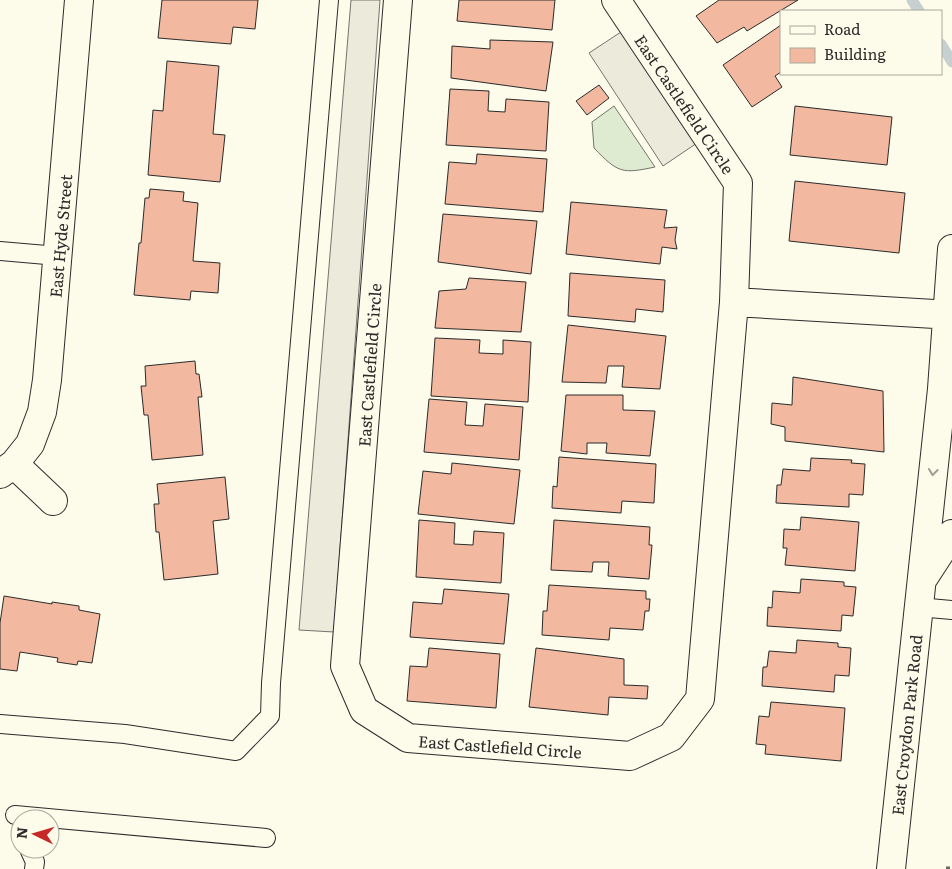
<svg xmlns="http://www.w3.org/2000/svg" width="952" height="869" viewBox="0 0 952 869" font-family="Literata,serif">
  <rect width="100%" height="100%" fill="#fdfbea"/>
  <path fill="#deebd1" stroke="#74746e" d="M614,106L655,167C622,174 618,173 594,148L592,122Z"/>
  <path fill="#eceadb" stroke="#74746e" d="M351,0H380L334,632L299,630Z
    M624,30L697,143L663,166L589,53Z"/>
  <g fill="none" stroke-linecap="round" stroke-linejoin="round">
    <path stroke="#c7d0d0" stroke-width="11" d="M912,0L919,11
      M941,44L952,62"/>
  </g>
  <path fill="#f2b8a0" stroke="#2b2b2b" d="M162,0H258L255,29L233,27L231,44L158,38Z
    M459,0H555L552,30L457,21Z
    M719,0H798L747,31L744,27L717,43L696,16Z
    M781,25V72L775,76L782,87L752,107L723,65Z
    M490,40L553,42L546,91L451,78L452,46L490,49Z
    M167,61L219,66L213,134L225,135L220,182L148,175L153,110L163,111Z
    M599,85L609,98L587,115L576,101Z
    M450,89L489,91L488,111L505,112L506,99L549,102L546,151L446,145Z
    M795,106L892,117L887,165L790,155Z
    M477,154L547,159L543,212L445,204L449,162L476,164Z
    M795,181L905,193L899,253L789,241Z
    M150,189L184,192L183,201L198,203L193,261L220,263L218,293L191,291L190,300L134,295L139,243H141L145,198H149Z
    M571,202L667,210L664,228L677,227L675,240L677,249L662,247L660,264L566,254Z
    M443,214L537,221L531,274L438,262Z
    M570,273L665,280L663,312L636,309L635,322L568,316Z
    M469,278L526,282L521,332L435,328L439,291L466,289Z
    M568,325L666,336L660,389L622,387L624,366H608L606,383L562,382Z
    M435,338L480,340L479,353L503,354V340L531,342L528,402L431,396Z
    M195,361L196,374H199L202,397H198L203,455L152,460L148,415H144L141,386H146L145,366Z
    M793,377L883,391L884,452L785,441V427L771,424L772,403L792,405Z
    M566,395H623V410L655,411L650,456L606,453L607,443H587V454L561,451Z
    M429,399L467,402L465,425L483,426L485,404L523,407L519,460L424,452Z
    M559,457L656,464L654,503L622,501L621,513L552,508L553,486L557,487Z
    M811,458L852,460L851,463L865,464L863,495L849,494V507L776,503L777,485H781L783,469L810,471Z
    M452,463L520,470L514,524L418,514L423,471L451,474Z
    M225,477L229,519L213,521L218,574L164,580L159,532H156L154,504H159L157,484Z
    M801,517L859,522L855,571L785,565L787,548H783L784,529L800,530Z
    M419,520L455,523L454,544L473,545L474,531L504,533L501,583L416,577Z
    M554,520L650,527L649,545H652L649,579L608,576L609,562H593L592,572L551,570Z
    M801,579L844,582V586L856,587L853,616L842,615L841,631L767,626L768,607L772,608L773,591L800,593Z
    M549,585L646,591V599H650L649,611H645L643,630L610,628L609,640L542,635L543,611H547Z
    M444,589L509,594L504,644L410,637L413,602L442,604Z
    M4,596L52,604V602L79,606V610L100,614L92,663L78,661L77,665L57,662L58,658L20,652L17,671L0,669V623Z
    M797,640L838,643V647L851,648L849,676L835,675L834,692L762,686L763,667H767L769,651L796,653Z
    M429,648L500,654L496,708L407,701L410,666L427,667Z
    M536,648L624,659V685L648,686L647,699L609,697L608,715L529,707Z
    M771,702L845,708L841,761L765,754L766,745L756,744L759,716L769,717Z"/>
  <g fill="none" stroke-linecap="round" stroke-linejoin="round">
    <g stroke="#2b2b2b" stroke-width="20">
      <path id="lane" d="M0,251L58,256
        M918,607L952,610
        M0,724L125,734L236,751L270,716L271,683L329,0
        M15,815L266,838
        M29,849L35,862L34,869"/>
    </g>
    <g stroke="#2b2b2b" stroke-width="30">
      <path id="street" d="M398,0L345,666L364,710L408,738L630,756L671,737L700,699L734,302L738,183L616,0
        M734,302L952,315
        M14,464L30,444L42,412L47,380L79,0
        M0,474L14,464L53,501
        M924,577L952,534
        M891,869L942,389L952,249"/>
    </g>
    <path stroke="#6a6964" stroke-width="3" stroke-dasharray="4 2.5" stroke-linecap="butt" d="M946,868H952"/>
    <use href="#lane" stroke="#fdfbea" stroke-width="18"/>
    <use href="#street" stroke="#fdfbea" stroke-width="28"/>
  </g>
  <defs><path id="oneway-chevron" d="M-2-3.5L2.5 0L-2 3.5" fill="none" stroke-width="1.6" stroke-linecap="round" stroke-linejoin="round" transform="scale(1.25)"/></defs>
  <use stroke="#9e9d94" href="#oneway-chevron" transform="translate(933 472) rotate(96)"/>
  <g text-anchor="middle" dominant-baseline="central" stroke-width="4" stroke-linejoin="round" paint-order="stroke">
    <g font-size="16" fill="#2b2b2b" stroke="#fdfbea">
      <text transform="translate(685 104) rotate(56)">East Castlefield Circle</text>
      <text transform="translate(60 236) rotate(-85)">East Hyde Street</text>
      <text transform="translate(369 365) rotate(-86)">East Castlefield Circle</text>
      <text transform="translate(906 725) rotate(-84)">East Croydon Park Road</text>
      <text transform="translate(500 746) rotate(4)">East Castlefield Circle</text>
    </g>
  </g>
  <rect x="780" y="10" width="162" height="65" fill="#fdfbea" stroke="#a9a89e"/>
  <rect x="790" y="26" width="25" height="8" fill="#fdfbea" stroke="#a9a89e"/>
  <text x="824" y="35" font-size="15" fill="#2b2b2b">Road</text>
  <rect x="790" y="48" width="25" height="15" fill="#f2b8a0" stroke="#a9a89e"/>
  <text x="824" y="60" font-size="15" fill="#2b2b2b">Building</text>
  <g transform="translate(35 834) rotate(275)"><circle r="24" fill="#fdfbea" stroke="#a9a89e"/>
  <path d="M0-4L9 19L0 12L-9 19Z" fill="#c62828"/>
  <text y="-8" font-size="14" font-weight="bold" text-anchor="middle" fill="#2b2b2b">N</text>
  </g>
</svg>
